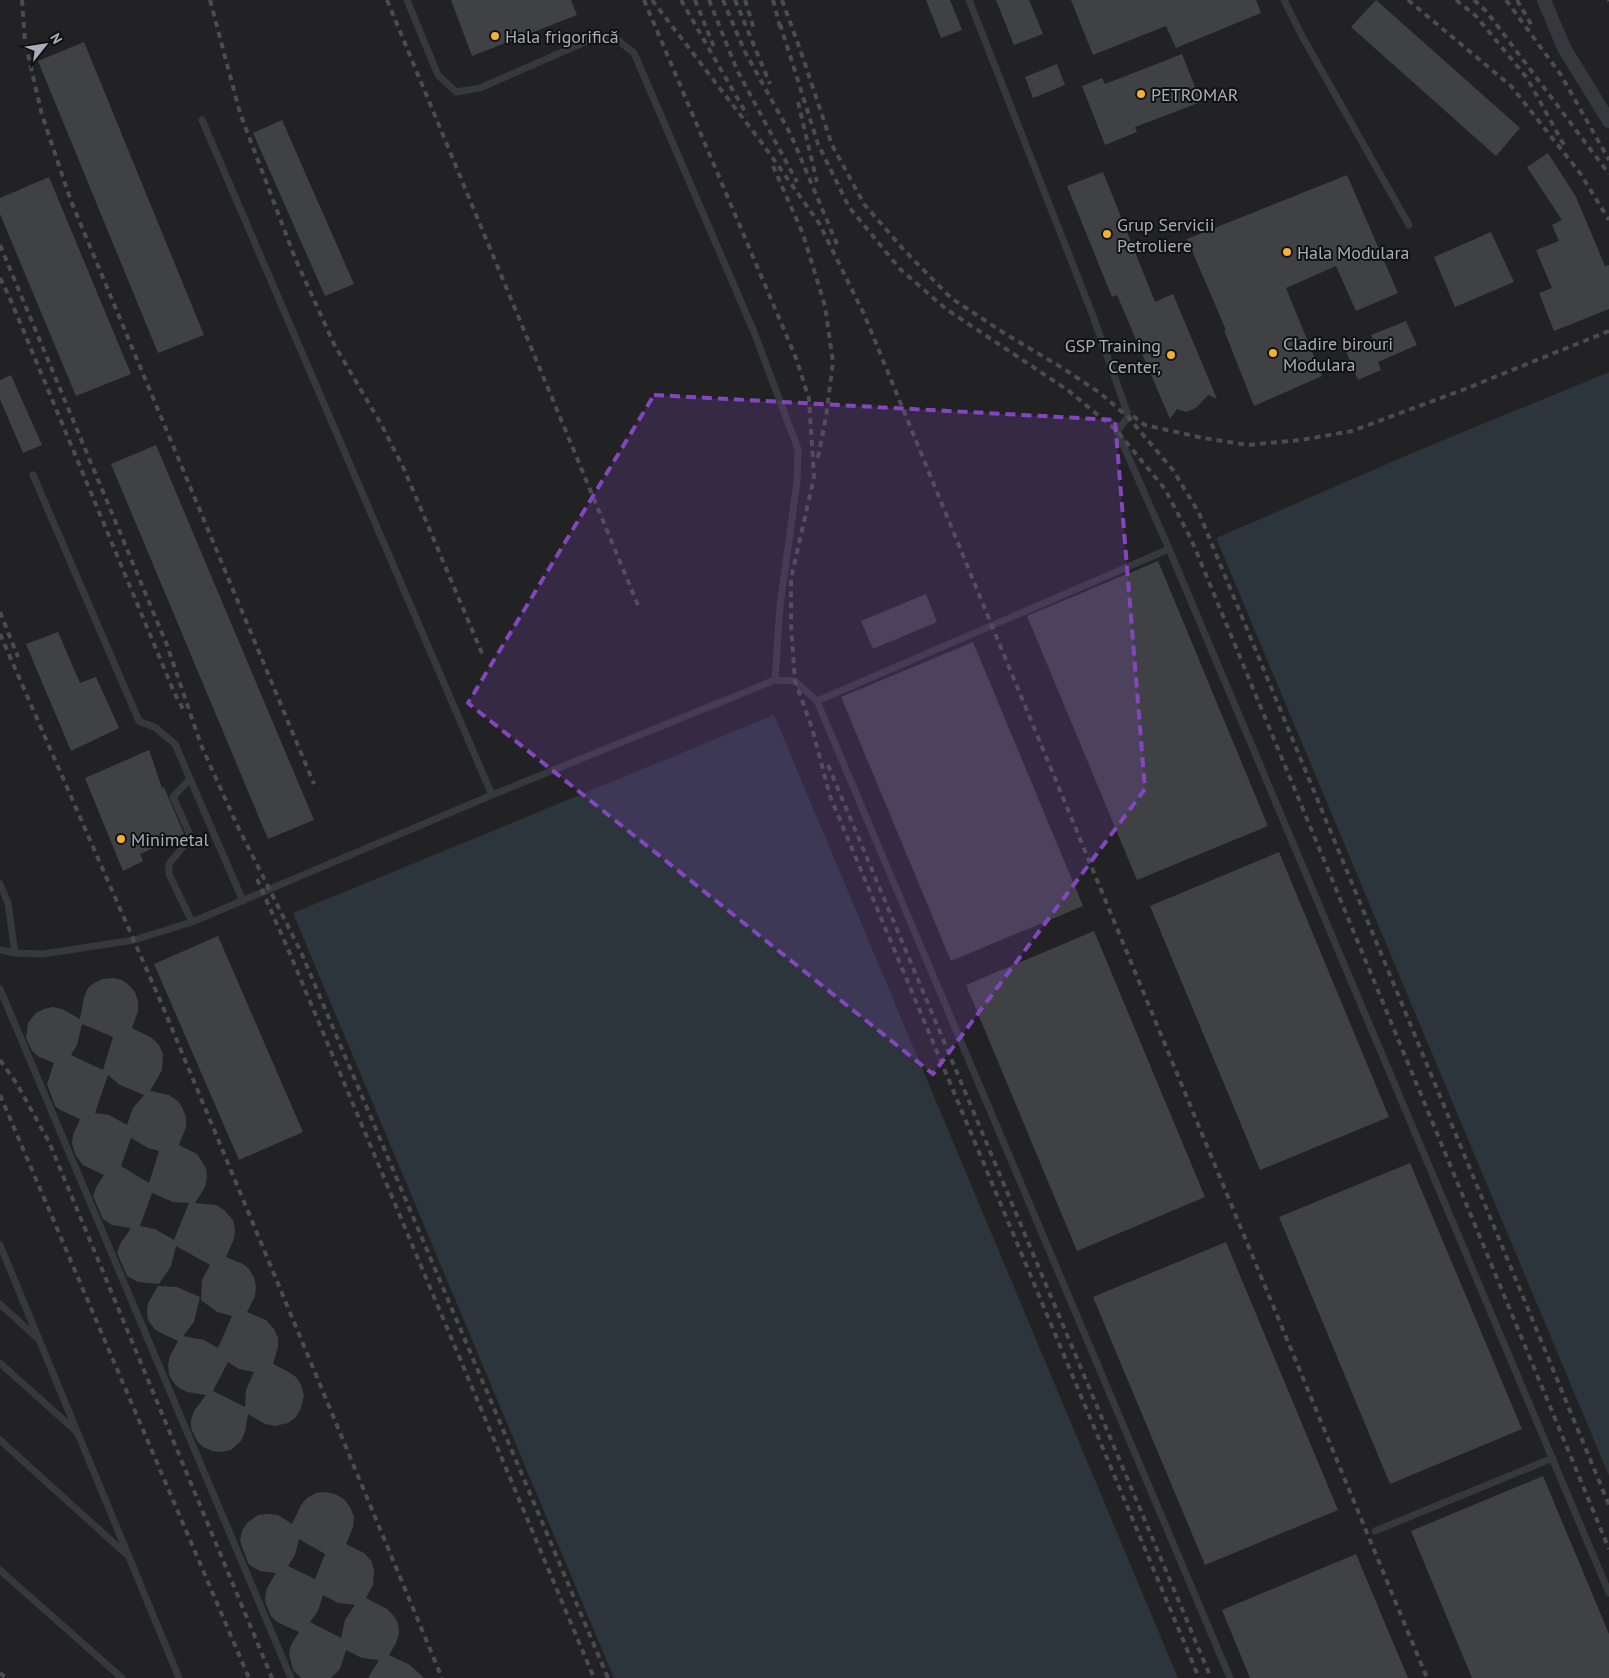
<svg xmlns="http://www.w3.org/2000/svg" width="1609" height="1678" viewBox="0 0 1609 1678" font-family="'PT Sans',sans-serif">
  <rect width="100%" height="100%" fill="#161618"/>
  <path fill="#222225" d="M0,0H1609V372L1419,450L1216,538L1609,1475V1678H0Z"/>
  <path fill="#2c353c" d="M1609,372V1476L1216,538L1419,450Z
    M774,715L1178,1678H614L293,913Z"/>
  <path fill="#404145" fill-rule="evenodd" d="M451,0H571L577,15L472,56Z
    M926,0H950L962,30L941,38Z
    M996,0H1029L1043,34L1014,45Z
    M1071,0H1256L1261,13L1176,48L1166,26L1093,55Z
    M1376,0L1520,128L1496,156L1351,27Z
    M84,42L204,335L158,353L38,61Z
    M1182,54L1201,102L1135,127L1137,132L1105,145L1082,86L1102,78L1105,84Z
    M1057,64L1065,85L1033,98L1025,77Z
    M282,120L354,284L325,296L253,133Z
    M1548,153L1576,197L1605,266L1609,265V309L1554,331L1539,293L1552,288L1536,250L1559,241L1552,225L1562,220L1527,167Z
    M1103,172L1155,302L1173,294L1217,399L1208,395L1196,408L1186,412L1177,409L1170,419L1117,295L1112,297L1067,186Z
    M1347,175L1398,293L1356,311L1336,266L1286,288L1322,376L1254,406L1224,330H1226L1187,239Z
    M49,177L131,374L76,396L0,214V198Z
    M1491,232L1514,282L1455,307L1434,257Z
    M1406,321L1417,345L1378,362L1381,370L1358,380L1346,351L1373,340L1371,335Z
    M11,375L42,445L23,453L0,399V380Z
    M156,445L314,820L268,839L111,464Z
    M1158,561L1268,826L1137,880L1027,616Z
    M926,594L937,622L873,649L861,621Z
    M58,632L80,683L96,677L119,728L71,751L26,644Z
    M973,642L1083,906L951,961L841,697Z
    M149,750L162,788L164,787L184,834L140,854L143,861L123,871L85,778Z
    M1279,852L1389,1117L1260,1170L1150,906Z
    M1094,931L1205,1197L1077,1251L966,985Z
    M218,936L303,1132L239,1160L154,964Z
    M113,978L122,980L130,986L135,992L138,1001V1011L132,1028L152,1038L159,1045L163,1054L162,1070L150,1091L169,1095L178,1101L182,1107L186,1117V1127L179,1145L197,1154L206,1168L207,1177L205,1187L195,1203L216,1205L224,1210L233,1220L235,1230L234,1239L226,1257L243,1264L249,1269L254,1277L256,1286L255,1296L247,1312L266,1320L274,1329L278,1338V1347L273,1364L287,1371L296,1377L301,1385L304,1395L301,1408L296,1417L288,1423L275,1426L265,1424L248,1414L245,1432L241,1441L231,1450L221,1452L212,1451L203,1447L197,1441L191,1428V1420L194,1411L206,1395L187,1392L179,1388L174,1383L169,1375L168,1365L170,1356L178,1341L157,1331L153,1327L148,1320L147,1311L148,1303L158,1286L177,1287L200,1297L194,1322L183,1336L204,1340L218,1348L232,1316L217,1312L201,1300L202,1280L210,1265L176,1246L171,1266L159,1284L138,1282L127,1276L117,1253L120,1244L131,1228L112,1225L103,1219L93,1196L96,1187L104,1175L83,1165L76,1156L72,1144L73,1135L80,1119L60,1110L55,1106L47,1084L54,1063L39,1057L32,1051L26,1038L28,1023L36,1013L44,1009L53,1007L62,1009L80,1019L84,997L88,988L94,983L103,979ZM82,1024L113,1037L103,1070L71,1055L77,1045ZM108,1075L120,1085L144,1095L133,1108L127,1125L109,1115L95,1113ZM131,1138L148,1148L159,1151L149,1183L121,1166ZM152,1193L173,1202L189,1203L174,1240L155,1229L140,1226ZM228,1362L239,1369L254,1372L246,1390L245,1407L213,1391Z
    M1410,1163L1522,1429L1390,1484L1279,1217Z
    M1226,1242L1338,1510L1205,1565L1093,1297Z
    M1543,1476L1609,1634V1678H1472L1411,1531Z
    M325,1492L335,1494L344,1499L350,1507L354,1517L353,1527L346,1544L364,1553L371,1560L374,1569L373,1585L366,1598L387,1609L394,1616L398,1623L399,1633L396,1643L389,1655L410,1665L424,1678H368L379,1660L362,1658L346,1650L340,1669L331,1678H301L293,1670L289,1654L291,1645L299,1632L277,1622L271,1616L266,1604L265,1598L267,1588L276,1573L260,1571L251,1566L248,1563L240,1541L242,1531L248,1522L258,1515L268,1514L278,1515L292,1524L301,1505L307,1498L316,1493ZM299,1539L325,1554L315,1579L288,1566L295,1555ZM323,1595L338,1603L355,1605L345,1620L341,1638L310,1622L318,1611Z
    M1356,1554L1408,1678H1250L1222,1610Z"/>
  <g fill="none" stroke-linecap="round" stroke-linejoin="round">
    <path stroke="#37383d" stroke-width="7" d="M407,0L438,75L456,92L480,88L592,39L614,37L634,53L754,332L798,449L797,482L780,606L775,680
      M969,0L1093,316L1127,412L1128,417L1117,431L1169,549L1609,1593
      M1284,0L1302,36L1409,225
      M202,120L492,795
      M33,475L139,721L156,728L175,744L243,901
      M817,701L1230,1678
      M190,779L173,797L191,837L169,864V874L192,922
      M0,884L8,903L15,953
      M0,950L15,953L43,954L134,940L192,922L492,795L775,680L795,681L817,701L1169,549
      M0,989L291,1678
      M0,1245L179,1678
      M0,1304L36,1337
      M0,1363L77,1432
      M0,1440L126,1554
      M1375,1531L1553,1458
      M0,1570L122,1678"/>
    <path stroke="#37383d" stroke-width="14" d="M1544,0L1564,48L1609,121"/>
    <path stroke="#4a4c52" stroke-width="4" stroke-dasharray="6 5" stroke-linecap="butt" d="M22,0L25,42L42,115L71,201L314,784
      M210,0L240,113L295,258L334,344L381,424L404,469L484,658
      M387,0L640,610
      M644,0L796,358L809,399L814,477L791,579V625L795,681L812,728L830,796L1199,1678
      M652,0L762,143L819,223L864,314L992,626L1427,1678
      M681,0L747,115
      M695,0L714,47
      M709,0L737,70L797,182
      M723,0L744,50L791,135L839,249
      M735,0L770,84
      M745,0L754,29
      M773,0L781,31
      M782,0L801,52L832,145L864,204L904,250L951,298L1004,333L1064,369L1100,393L1128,417L1173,470L1199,513L1609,1505
      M1408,0L1511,86L1580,173L1609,220
      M1456,0L1476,16L1527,78L1564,145
      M1474,0L1487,12L1609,174
      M1506,0L1561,75L1609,160
      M1517,0L1532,26
      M1608,0L1609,1
      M780,24L818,144L849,207L900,269L946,309L1069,391L1117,431L1165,489L1192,541L1609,1549
      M798,102L817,182
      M773,166L803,234L825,306L833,362L826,417L817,462
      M0,245L167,645L201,745L237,825L301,952L608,1678
      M0,278L9,296L174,692L184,711
      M1133,416L1145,425L1203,438L1248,445L1301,440L1352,431L1465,389L1609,331
      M0,612L18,657
      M0,634L163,1007L442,1678
      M828,765L1211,1678
      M257,879L288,949L594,1678
      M0,1060L17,1084L49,1142L272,1678
      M0,1095L249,1678
      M0,1673L6,1678"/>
  </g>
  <path fill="#8446be" fill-opacity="0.2" stroke="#8446be" stroke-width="4" stroke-dasharray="10 6" stroke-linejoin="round" d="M654,395L1115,420L1145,789L933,1074L468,703Z"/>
  <g fill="#f2b134" stroke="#111113" stroke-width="2">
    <circle cx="495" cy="36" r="5"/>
    <circle cx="1141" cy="94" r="5"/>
    <circle cx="1107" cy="234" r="5"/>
    <circle cx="1287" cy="252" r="5"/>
    <circle cx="1273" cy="353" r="5"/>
    <circle cx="1171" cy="355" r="5"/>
    <circle cx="121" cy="839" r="5"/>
  </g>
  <g text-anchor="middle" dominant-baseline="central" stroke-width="4" stroke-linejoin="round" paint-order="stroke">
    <g font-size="18" fill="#a8adb8" stroke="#111113" text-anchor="start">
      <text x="505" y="36">Hala frigorifică</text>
      <text x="1151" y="94">PETROMAR</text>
      <text x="1117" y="224">Grup Servicii<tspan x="1117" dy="21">Petroliere</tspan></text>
      <text x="1297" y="252">Hala Modulara</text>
      <text x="1283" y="343">Cladire birouri<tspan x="1283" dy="21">Modulara</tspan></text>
      <text x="1161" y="345" text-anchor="end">GSP Training<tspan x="1161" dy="21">Center,</tspan></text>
      <text x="131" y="839">Minimetal</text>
    </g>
  </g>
  <g transform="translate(45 45) rotate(60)" stroke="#111113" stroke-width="4" paint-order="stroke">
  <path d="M0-4L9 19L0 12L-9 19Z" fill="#a8adb8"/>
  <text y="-8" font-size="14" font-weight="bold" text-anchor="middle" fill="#a8adb8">N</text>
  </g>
</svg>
